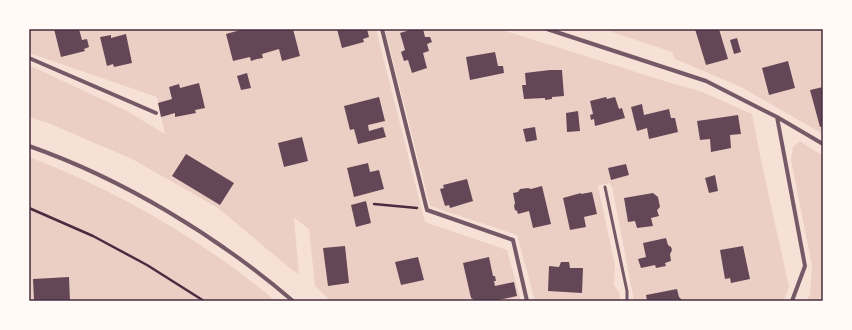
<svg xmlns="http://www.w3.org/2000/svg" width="852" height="330" viewBox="0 0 852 330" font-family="'Varela Round',sans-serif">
  <rect width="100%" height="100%" fill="#f7e1d7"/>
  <path fill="#ebcfc5" d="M29,29H376L425,222L507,250L521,301H331L315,286L309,229L294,218L299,274L292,270L218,208L190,192L132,159L48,123L29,117V63L31,66L127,111L165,134L157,97L29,53Z
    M385,29H499L674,84L700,91L752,114L761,160L789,287L784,301H634L612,186H610V183L598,186L615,266L614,285L619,292L620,301H535L517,235L430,206Z
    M603,29H823V134L741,87L675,59L672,52Z
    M799,142H801L823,156V301H806L810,295L812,266L791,160L793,147Z
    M29,157C120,192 201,239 276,301H29Z"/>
  <path fill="#644757" d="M54,29H79L82,40L87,39L89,47L84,49L85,51L61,57Z
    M244,29H293L300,56L282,61L279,49L262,54L263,58L257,59L251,61L250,57L233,61L226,34Z
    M337,29H367L369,37L363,39L364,42L342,48Z
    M413,29H423L425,37H430L432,42L427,44L429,51L423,53L427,68L412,73L408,60L404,61L401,52L405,50L400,33Z
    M695,29H719L728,59L706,65Z
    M126,34L132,63L114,67L113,64L107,66L100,37L111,35V38Z
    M737,38L741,52L734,54L730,40Z
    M495,52L498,66H503L504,73L470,80L466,57Z
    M788,61L795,88L769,95L762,68Z
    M550,70H562L564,96L552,97V99L545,100V98L524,99L522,85H526L525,73Z
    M247,73L251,88L241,90L237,76Z
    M199,83L205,108L195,110L196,113L175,117V113L161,117L158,103L172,99L169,87L179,84L180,88Z
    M823,87V126L820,127L810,90Z
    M379,97L385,121L368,125L369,131L383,127L386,137L358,144L354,129L350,130L344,106Z
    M606,97L607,99L615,97L619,109L622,108L625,118L595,126L594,119L591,120L590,115L593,114L590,101Z
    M642,104L644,115L669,109L671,118H675L678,132L649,139L647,128L637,131L631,107Z
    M578,111L580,131L567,132L566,113Z
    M738,115L741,134L730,135L731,148L711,152L710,139L700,140L697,121Z
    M535,127L537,140L526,142L523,129Z
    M302,137L308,161L284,167L278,143Z
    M186,154L234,183L220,205L172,176Z
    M368,163L370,172L379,170L384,189L354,197L347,168Z
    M626,164L629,175L611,180L608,168Z
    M715,175L718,191L709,193L705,178Z
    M467,179L473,201L450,208L449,205L445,206L440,189L444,188L443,185Z
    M542,186L551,224L533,228L529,211L518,214L517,211L515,210L514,206L515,203L513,193L518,192L520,189L528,188L531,189Z
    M592,192L597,214L584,217L586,227L570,230L563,198L581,193V194Z
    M653,193L658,197L660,207L657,210L659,216L651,218L653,226L637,228L635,221L628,222L624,198Z
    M366,201L371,223L356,227L351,205Z
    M666,238L668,245L671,247L672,250L670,254L671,261L665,263L666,266L656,268L655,265L641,268L638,259L646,257L643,243Z
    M345,246L349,283L328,286L323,248Z
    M743,246L750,279L731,283L730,278L725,279L720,250Z
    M418,257L424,280L401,285L395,262Z
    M489,257L493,276H495L496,281H494L495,286L514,282L517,296L494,301H476L471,298L463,263Z
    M561,262H569L570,268H583L582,293L548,291L549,266L559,267Z
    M69,277L70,301H34L33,279Z
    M677,289L679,297L683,301H647L646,295Z"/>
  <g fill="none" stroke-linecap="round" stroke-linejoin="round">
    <path stroke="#4a2c40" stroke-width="2.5" d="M374,204L417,208
      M29,208L93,236L147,265L204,301"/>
    <path stroke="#755966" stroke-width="3" d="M605,187L627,291V301"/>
    <path stroke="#755966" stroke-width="4" d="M382,29L427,210L513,240L527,301
      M547,29L706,81L777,117L823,144
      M29,58L156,113
      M777,117L805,266L792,301
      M29,146C123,179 217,236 293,301"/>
  </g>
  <rect width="852" height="330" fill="none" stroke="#fffaf5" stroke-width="60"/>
  <rect x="30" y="30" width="792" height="270" fill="none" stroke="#4a2c40" stroke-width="1.5"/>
</svg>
